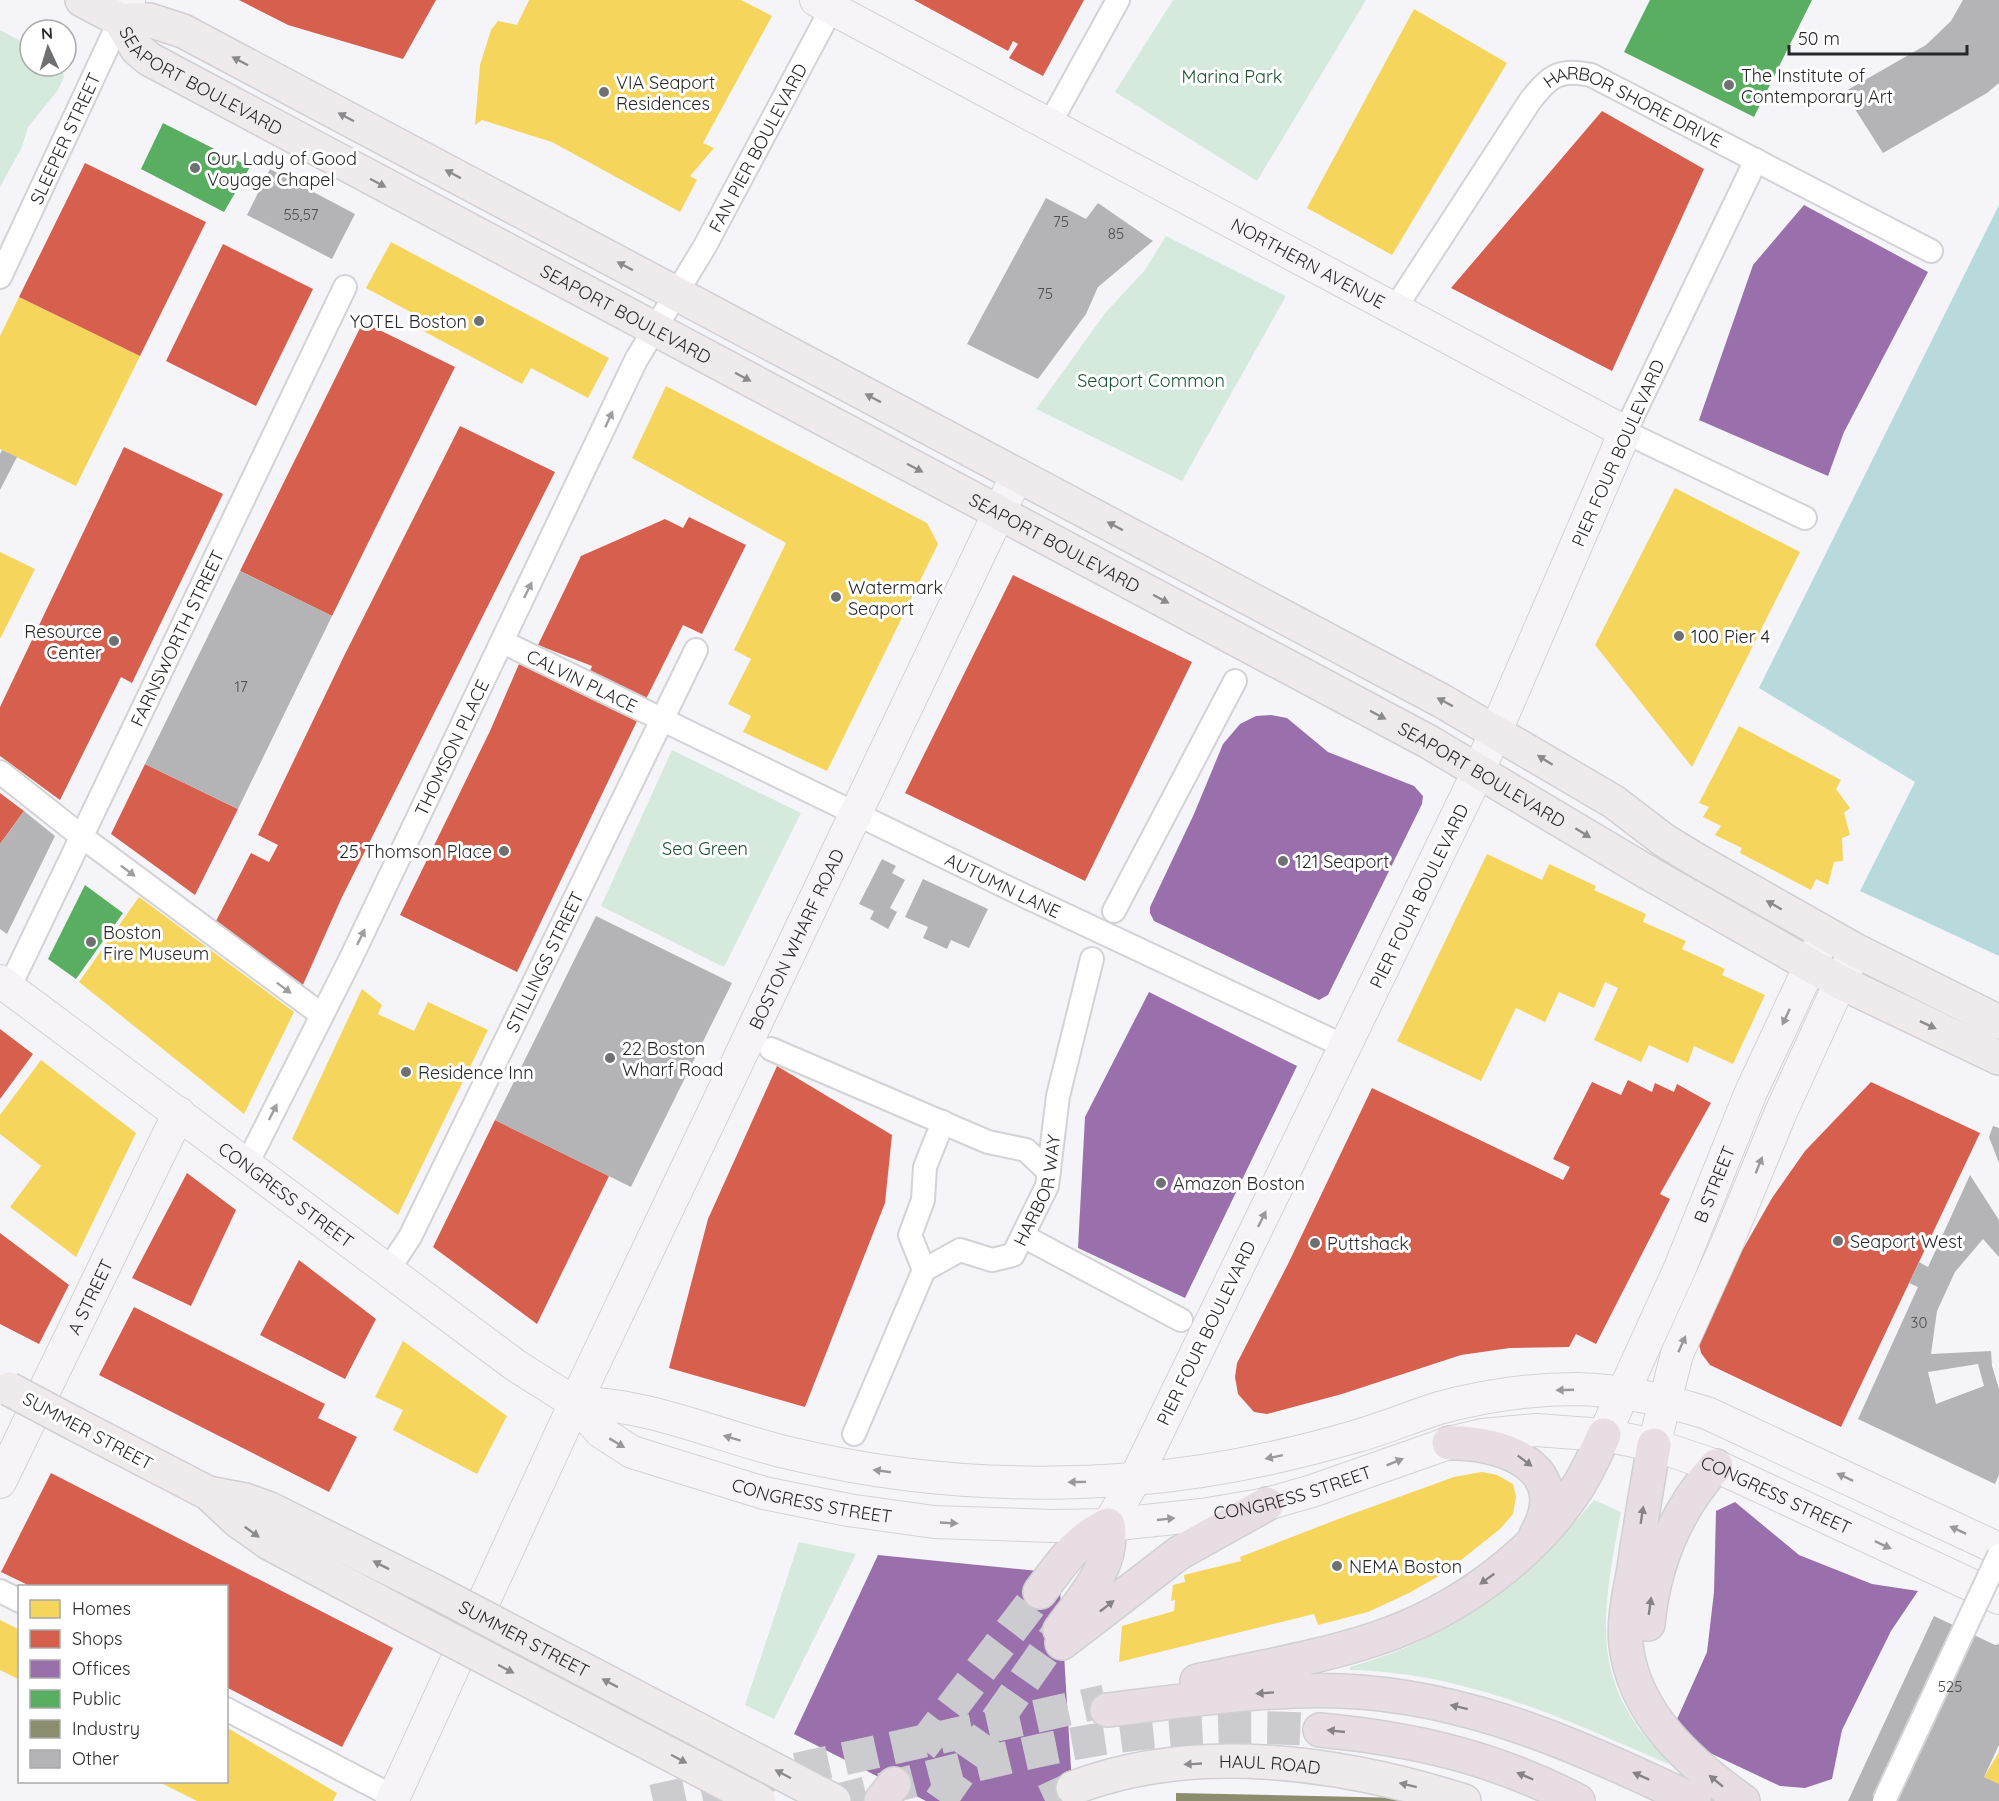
<svg xmlns="http://www.w3.org/2000/svg" width="1999" height="1801" viewBox="0 0 1999 1801" font-family="Quicksand,sans-serif">
  <rect width="100%" height="100%" fill="#f5f5f9"/>
  <path fill="#d5e9dd" d="M1173,0H1366L1257,181L1115,92Z
    M0,30L30,46V66H62L64,77L58,90L28,127L22,147L0,187Z
    M1166,236L1286,296L1182,481L1036,409L1106,312L1145,270Z
    M672,750L801,813L724,967L601,906Z
    M1594,1500L1621,1512C1603,1611 1585,1684 1669,1761L1668,1764C1565,1719 1464,1672 1350,1670V1667C1455,1637 1525,1583 1594,1500Z
    M799,1542L856,1554L774,1719L745,1705Z"/>
  <path fill="#b8dadd" d="M1999,205V956L1860,891L1915,782L1759,688Z"/>
  <path fill="#f6d55c" d="M529,0H741L772,16L703,143L714,148L690,176L697,180L680,212L552,142L482,120L475,125L480,65L491,30L498,21L517,25Z
    M1414,9L1507,63L1392,255L1307,208Z
    M391,242L609,358L588,398L531,368L522,384L414,326L420,317L366,288Z
    M19,297L140,356L76,486L0,449V336Z
    M666,386L927,523L938,544L827,771L743,732L751,716L728,704L751,659L734,650L786,543L632,458Z
    M1675,488L1800,552L1692,767L1595,645Z
    M0,552L35,569L0,639Z
    M1739,726L1841,780L1836,789L1850,808L1844,813L1850,835L1842,838L1843,861L1834,862L1828,885L1816,879L1811,890L1740,853L1742,848L1715,835L1721,826L1703,817L1709,807L1699,803Z
    M1487,854L1542,880L1549,864L1596,886L1594,890L1646,914L1643,922L1686,941L1682,949L1725,969L1722,975L1765,995L1733,1064L1694,1046L1688,1063L1649,1045L1641,1062L1594,1040L1618,988L1605,982L1594,1008L1559,992L1545,1022L1516,1008L1481,1081L1397,1041Z
    M139,897L294,1012L244,1114L79,982Z
    M362,989L382,1005L378,1014L414,1031L428,1002L488,1030L398,1215L292,1139Z
    M41,1060L136,1133L76,1257L10,1207L41,1166L0,1134V1115Z
    M403,1341L507,1416L477,1474L393,1430L403,1410L375,1397Z
    M1482,1472L1497,1475L1513,1484L1516,1497L1513,1514L1500,1529L1446,1572L1409,1593L1368,1612L1318,1625L1314,1614L1119,1662L1122,1626L1174,1611L1175,1600L1171,1601L1173,1585L1185,1582L1184,1575L1241,1561L1240,1557L1341,1518L1454,1477Z
    M0,1620L20,1630V1680L0,1670Z
    M226,1727L337,1793L333,1801H197L159,1782H226Z
    M1999,1752V1784L1984,1777Z"/>
  <path fill="#d6604d" d="M239,0H436L403,59L288,25Z
    M914,0H1084L1043,76L1009,58L1018,44L1013,41L1008,51Z
    M1602,111L1704,169L1612,371L1451,288Z
    M85,163L206,222L140,356L19,297Z
    M223,244L313,289L256,406L166,361Z
    M363,322L455,367L332,616L240,571Z
    M460,426L555,472L342,897L302,987L216,921L251,853L269,862L278,845L258,835L343,658Z
    M124,447L223,494L132,683L121,677L60,800L0,756V707Z
    M689,517L746,545L702,634L683,625L646,699L590,671L592,666L538,645L581,556L665,519L683,528Z
    M1013,575L1192,662L1085,881L905,793Z
    M519,664L637,721L517,972L400,915L490,731Z
    M145,764L238,809L195,895L111,834Z
    M0,793L24,811L0,844Z
    M0,1029L33,1054L0,1099Z
    M777,1066L892,1135L885,1203L805,1407L669,1368L708,1219Z
    M1628,1080L1652,1092L1655,1083L1674,1092L1677,1084L1711,1103L1660,1194L1670,1199L1596,1344L1576,1334L1569,1347L1510,1348L1461,1355L1342,1394L1267,1414L1254,1412L1238,1394L1235,1377L1237,1363L1288,1264L1372,1088L1563,1180L1570,1167L1553,1159L1592,1082L1621,1095Z
    M1871,1082L1980,1133L1841,1427L1710,1365L1701,1353L1699,1344L1739,1256L1772,1198L1805,1151Z
    M495,1120L609,1176L537,1324L433,1247Z
    M187,1173L236,1210L191,1306L132,1278Z
    M0,1233L69,1285L39,1344L0,1324Z
    M299,1260L376,1319L345,1379L260,1335Z
    M134,1307L325,1404L318,1418L357,1437L329,1492L99,1375Z
    M51,1473L393,1648L342,1747L226,1687V1586H30L1,1572Z"/>
  <path fill="#9970ab" d="M1804,205L1928,272L1844,432L1828,476L1699,420L1753,265Z
    M1271,715L1287,718L1328,752L1414,786L1423,796L1422,804L1328,995L1319,1000L1154,921L1150,913V907L1194,814L1223,744L1240,724L1256,716Z
    M1149,992L1297,1066L1185,1298L1078,1248L1085,1117Z
    M1735,1502L1799,1555L1872,1584L1918,1591L1891,1631L1842,1730L1832,1779L1805,1788L1780,1786L1710,1753L1674,1726L1707,1652L1714,1592L1716,1511Z
    M878,1555L1059,1573L1073,1801H926L794,1734Z"/>
  <path fill="#5aae61" d="M1650,0H1812L1754,117L1624,52Z
    M163,123L250,167L224,212L141,169Z
    M85,885L123,913L76,979L48,959Z"/>
  <path fill="#8c8c6e" d="M1176,1793L1402,1798V1801H1176Z"/>
  <path fill="#b4b4b7" fill-rule="evenodd" d="M1963,0H1999V83L1987,93L1883,153L1844,92L1926,45L1951,21Z
    M270,169L355,214L332,259L247,215Z
    M1046,198L1086,219L1098,203L1153,241L1098,287L1086,314L1038,379L967,344Z
    M2,450L17,457L0,490V454Z
    M240,571L332,616L238,809L145,764Z
    M24,811L55,836L7,934L0,929V844Z
    M882,859L896,866L892,873L905,880L890,908L897,912L888,929L870,919L874,911L859,904Z
    M923,879L988,909L969,948L951,940L947,949L923,938L928,927L905,917Z
    M596,916L732,983L631,1187L495,1120Z
    M1993,1126L1999,1128V1163L1989,1137Z
    M1970,1175L1999,1220V1257L1983,1239L1955,1272L1937,1311L1931,1354L1991,1351L1992,1366L1999,1389V1475L1995,1484L1858,1419L1918,1287L1909,1283L1919,1262L1928,1267ZM1978,1364L1984,1386L1936,1404L1928,1372Z
    M1934,1616L1995,1645L1999,1644V1745L1984,1777L1999,1784V1801H1848Z"/>
  <g fill="none" stroke-linecap="round" stroke-linejoin="round">
    <path stroke="#ccccd0" stroke-width="33" stroke-dasharray="33 16" stroke-linecap="butt" d="M1045,1801L1073,1788"/>
    <path stroke="#ccccd0" stroke-width="33" stroke-dasharray="33 16" stroke-linecap="butt" d="M921,1748L1040,1592
      M653,1801L1105,1701
      M834,1801C921,1780 1013,1753 1101,1739C1173,1728 1247,1725 1320,1730
      M940,1801L1059,1631
      M1054,1801L1073,1788"/>
    <g stroke="#d3d3d6" stroke-width="26">
      <g id="street">
        <path d="M1049,125L1118,0"/>
        <path d="M1756,160L1625,432L1805,518"/>
        <path id="s1" d="M0,277L120,20"/>
        <path id="s2" d="M1394,310L1530,101C1549,76 1560,68 1591,75L1931,251"/>
        <path id="s3" d="M503,642L1027,897L1346,1047"/>
        <path d="M0,772L81,836L322,1015"/>
        <path d="M1114,911L1235,681"/>
        <path id="s4" d="M9,988L345,287"/>
        <path d="M771,1049L988,1142L1026,1150L1049,1172"/>
        <path id="s5" d="M247,1164L351,958L636,360L705,246L836,0"/>
        <path d="M1023,1236L1181,1320"/>
        <path id="s6" d="M388,1270L410,1237L696,650"/>
        <path d="M924,1270L910,1235L923,1200L925,1167L943,1122"/>
        <path id="s7" d="M854,1434L924,1270L960,1250L992,1260L1013,1255L1047,1186L1058,1096L1092,959"/>
        <path d="M0,1591L20,1601"/>
        <path d="M226,1709L394,1797"/>
      </g>
    </g>
    <g stroke="#d3d3d6" stroke-width="34">
      <g id="secondary">
        <path id="s8" d="M816,0L1625,432L1479,770L1135,1479L1108,1525"/>
        <path d="M120,20L129,0"/>
        <path id="s9" d="M0,981L515,1365L575,1403L601,1432L632,1452L764,1493L848,1510L934,1522L1053,1526L1108,1525L1202,1515L1267,1504L1312,1491L1449,1443L1482,1435L1536,1430L1604,1435L1654,1445L1716,1466L1999,1598"/>
        <path d="M575,1403C649,1403 717,1436 789,1453C901,1480 1019,1488 1134,1479C1209,1473 1285,1457 1357,1436C1385,1428 1411,1417 1439,1408C1484,1396 1530,1389 1577,1389C1622,1390 1664,1400 1707,1413L1999,1549"/>
        <path id="s10" d="M1604,1435L1680,1268L1751,1092L1825,934"/>
        <path d="M1654,1445L1677,1354L1725,1248L1781,1112L1855,950"/>
        <path id="s11" d="M0,1482L179,1113"/>
        <path id="s12" d="M392,1801L575,1403L1017,475"/>
      </g>
    </g>
    <g stroke="#d0d0d2" stroke-width="36">
      <g id="primary">
        <path d="M82,0L120,20H149L183,31L1442,701L1614,802L1665,841L1698,861L1855,950L1999,1022"/>
        <path id="s13" d="M120,20L137,49L149,59L1429,742L1647,872L1840,982L1999,1058"/>
        <path d="M75,1424L208,1493L238,1521L269,1543L417,1622"/>
        <path d="M208,1493L245,1500L270,1509L434,1591"/>
        <path id="s14" d="M1073,1788C1196,1741 1341,1762 1464,1801"/>
      </g>
    </g>
    <g stroke="#d0d0d2" stroke-width="36">
      <path id="highway" d="M1449,1443C1504,1442 1574,1468 1536,1535
        M1654,1445C1647,1486 1640,1527 1634,1568C1630,1593 1623,1619 1626,1645C1634,1714 1689,1763 1743,1801
        M1040,1592C1060,1565 1077,1539 1108,1525C1115,1566 1082,1599 1060,1630
        M1648,1624C1654,1563 1675,1511 1716,1466
        M1062,1643L1179,1553L1267,1504
        M1197,1681C1256,1668 1318,1658 1375,1639C1454,1613 1532,1558 1577,1488C1588,1471 1596,1453 1604,1435
        M1107,1710C1185,1701 1263,1688 1342,1691C1468,1696 1582,1747 1694,1801
        M1320,1730C1414,1739 1493,1757 1578,1801
        M881,1801L894,1784"/>
    </g>
    <use href="#street" stroke="#fefefe" stroke-width="22"/>
    <use href="#secondary" stroke="#f6f4f6" stroke-width="32"/>
    <use href="#primary" stroke="#efebed" stroke-width="33"/>
    <use href="#highway" stroke="#e7dde2" stroke-width="33"/>
    <g stroke="#d3d3d6" stroke-width="26" stroke-linecap="butt">
      <path id="street-bridge" d="M1884,1801L1999,1555"/>
    </g>
    <g stroke="#d0d0d2" stroke-width="36" stroke-linecap="butt">
      <g id="primary-bridge">
        <path d="M9,1389L75,1424"/>
        <path id="s15" d="M434,1591L834,1801"/>
        <path d="M417,1622L759,1801"/>
      </g>
    </g>
    <use href="#street-bridge" stroke="#fefefe" stroke-width="22"/>
    <use href="#primary-bridge" stroke="#efebed" stroke-width="33"/>
  </g>
  <defs><path id="oneway-solid" d="M-6-.8H1V-3.2L6.5 0L1 3.2V.8H-6Z" transform="scale(1.5)"/></defs>
  <g fill="#8b8a8c">
    <use href="#oneway-solid" transform="translate(240 61) rotate(-152)"/>
    <use href="#oneway-solid" transform="translate(346 117) rotate(-152)"/>
    <use href="#oneway-solid" transform="translate(453 174) rotate(-152)"/>
    <use href="#oneway-solid" transform="translate(378 183) rotate(28)"/>
    <use href="#oneway-solid" transform="translate(625 266) rotate(-152)"/>
    <use href="#oneway-solid" transform="translate(743 377) rotate(28)"/>
    <use href="#oneway-solid" transform="translate(873 398) rotate(-152)"/>
    <use href="#oneway-solid" transform="translate(915 468) rotate(28)"/>
    <use href="#oneway-solid" transform="translate(1115 526) rotate(-152)"/>
    <use href="#oneway-solid" transform="translate(1161 599) rotate(28)"/>
    <use href="#oneway-solid" transform="translate(1445 702) rotate(-152)"/>
    <use href="#oneway-solid" transform="translate(1378 715) rotate(28)"/>
    <use href="#oneway-solid" transform="translate(1545 760) rotate(-148)"/>
    <use href="#oneway-solid" transform="translate(1583 833) rotate(32)"/>
    <use href="#oneway-solid" transform="translate(1774 905) rotate(-150)"/>
    <use href="#oneway-solid" transform="translate(1928 1025) rotate(25)"/>
    <use href="#oneway-solid" transform="translate(252 1532) rotate(36)"/>
    <use href="#oneway-solid" transform="translate(381 1565) rotate(-153)"/>
    <use href="#oneway-solid" transform="translate(506 1669) rotate(28)"/>
    <use href="#oneway-solid" transform="translate(610 1683) rotate(-152)"/>
    <use href="#oneway-solid" transform="translate(679 1759) rotate(28)"/>
    <use href="#oneway-solid" transform="translate(1193 1764) rotate(177)"/>
    <use href="#oneway-solid" transform="translate(783 1774) rotate(-152)"/>
    <use href="#oneway-solid" transform="translate(1408 1785) rotate(-166)"/>
  </g>
  <g fill="#9d9e9f">
    <use href="#oneway-solid" transform="translate(609 419) rotate(-65)"/>
    <use href="#oneway-solid" transform="translate(528 590) rotate(-64)"/>
    <use href="#oneway-solid" transform="translate(128 871) rotate(37)"/>
    <use href="#oneway-solid" transform="translate(361 937) rotate(-64)"/>
    <use href="#oneway-solid" transform="translate(284 988) rotate(37)"/>
    <use href="#oneway-solid" transform="translate(273 1112) rotate(-63)"/>
  </g>
  <g fill="#99989a">
    <use href="#oneway-solid" transform="translate(1786 1017) rotate(115)"/>
    <use href="#oneway-solid" transform="translate(1759 1165) rotate(-68)"/>
    <use href="#oneway-solid" transform="translate(1262 1219) rotate(-64)"/>
    <use href="#oneway-solid" transform="translate(1682 1344) rotate(-66)"/>
    <use href="#oneway-solid" transform="translate(1565 1390) rotate(178)"/>
    <use href="#oneway-solid" transform="translate(732 1438) rotate(-163)"/>
    <use href="#oneway-solid" transform="translate(617 1443) rotate(31)"/>
    <use href="#oneway-solid" transform="translate(1274 1457) rotate(168)"/>
    <use href="#oneway-solid" transform="translate(1395 1462) rotate(-22)"/>
    <use href="#oneway-solid" transform="translate(882 1471) rotate(-172)"/>
    <use href="#oneway-solid" transform="translate(1845 1477) rotate(-155)"/>
    <use href="#oneway-solid" transform="translate(1077 1482) rotate(179)"/>
    <use href="#oneway-solid" transform="translate(1166 1519) rotate(-6)"/>
    <use href="#oneway-solid" transform="translate(949 1523) rotate(3)"/>
    <use href="#oneway-solid" transform="translate(1958 1530) rotate(-155)"/>
    <use href="#oneway-solid" transform="translate(1883 1545) rotate(25)"/>
  </g>
  <g fill="#878286">
    <use href="#oneway-solid" transform="translate(1525 1461) rotate(37)"/>
    <use href="#oneway-solid" transform="translate(1642 1515) rotate(-81)"/>
    <use href="#oneway-solid" transform="translate(1487 1579) rotate(144)"/>
    <use href="#oneway-solid" transform="translate(1107 1606) rotate(-38)"/>
    <use href="#oneway-solid" transform="translate(1650 1606) rotate(-82)"/>
    <use href="#oneway-solid" transform="translate(1265 1693) rotate(176)"/>
    <use href="#oneway-solid" transform="translate(1459 1707) rotate(-166)"/>
    <use href="#oneway-solid" transform="translate(1336 1731) rotate(-174)"/>
    <use href="#oneway-solid" transform="translate(1525 1776) rotate(-157)"/>
    <use href="#oneway-solid" transform="translate(1641 1776) rotate(-156)"/>
    <use href="#oneway-solid" transform="translate(1716 1781) rotate(-141)"/>
  </g>
  <g fill="#6f7072" stroke="#fff" stroke-width="2">
    <circle cx="1729" cy="85" r="6"/>
    <circle cx="604" cy="92" r="6"/>
    <circle cx="195" cy="168" r="6"/>
    <circle cx="479" cy="321" r="6"/>
    <circle cx="836" cy="597" r="6"/>
    <circle cx="1679" cy="636" r="6"/>
    <circle cx="114" cy="641" r="6"/>
    <circle cx="504" cy="851" r="6"/>
    <circle cx="1283" cy="861" r="6"/>
    <circle cx="91" cy="942" r="6"/>
    <circle cx="610" cy="1058" r="6"/>
    <circle cx="406" cy="1072" r="6"/>
    <circle cx="1161" cy="1183" r="6"/>
    <circle cx="1838" cy="1241" r="6"/>
    <circle cx="1315" cy="1243" r="6"/>
    <circle cx="1337" cy="1566" r="6"/>
  </g>
  <g text-anchor="middle" dominant-baseline="central" stroke-width="6" stroke-linejoin="round" paint-order="stroke">
    <g font-size="15" fill="#4a4b4d">
      <text x="301" y="214">55,57</text>
      <text x="1061" y="221">75</text>
      <text x="1116" y="233">85</text>
      <text x="1045" y="293">75</text>
      <text x="241" y="686">17</text>
      <text x="1919" y="1322">30</text>
      <text x="1950" y="1686">525</text>
    </g>
    <g font-size="18" fill="#27282a" stroke="#fff" text-anchor="start">
      <text x="1741" y="75">The Institute of<tspan x="1741" dy="21">Contemporary Art</tspan></text>
      <text x="616" y="82">VIA Seaport<tspan x="616" dy="21">Residences</tspan></text>
      <text x="207" y="158">Our Lady of Good<tspan x="207" dy="21">Voyage Chapel</tspan></text>
      <text x="467" y="321" text-anchor="end">YOTEL Boston</text>
      <text x="848" y="587">Watermark<tspan x="848" dy="21">Seaport</tspan></text>
      <text x="102" y="631" text-anchor="end">Resource<tspan x="102" dy="21">Center</tspan></text>
      <text x="1691" y="636">100 Pier 4</text>
      <text x="492" y="851" text-anchor="end">25 Thomson Place</text>
      <text x="1295" y="861">121 Seaport</text>
      <text x="103" y="932">Boston<tspan x="103" dy="21">Fire Museum</tspan></text>
      <text x="622" y="1048">22 Boston<tspan x="622" dy="21">Wharf Road</tspan></text>
      <text x="418" y="1072">Residence Inn</text>
      <text x="1173" y="1183">Amazon Boston</text>
      <text x="1850" y="1241">Seaport West</text>
      <text x="1327" y="1243">Puttshack</text>
      <text x="1349" y="1566">NEMA Boston</text>
    </g>
    <g font-size="18" fill="#1b5332" stroke="#fff">
      <text x="1232" y="76">Marina Park</text>
      <text x="1151" y="380">Seaport Common</text>
      <text x="705" y="848">Sea Green</text>
    </g>
    <g font-size="18" fill="#27282a" stroke="#fff">
      <text stroke="none"><textPath href="#s13" startOffset="104">SEAPORT BOULEVARD</textPath></text>
      <text stroke="none"><textPath href="#s2" startOffset="370">HARBOR SHORE DRIVE</textPath></text>
      <text stroke="none"><textPath href="#s1" startOffset="153">SLEEPER STREET</textPath></text>
      <text stroke="none"><textPath href="#s5" startOffset="1138">FAN PIER BOULEVARD</textPath></text>
      <text stroke="none"><textPath href="#s8" startOffset="558">NORTHERN AVENUE</textPath></text>
      <text stroke="none"><textPath href="#s13" startOffset="590">SEAPORT BOULEVARD</textPath></text>
      <text transform="translate(1618 453) rotate(-66)">PIER FOUR BOULEVARD</text>
      <text stroke="none"><textPath href="#s13" startOffset="1076">SEAPORT BOULEVARD</textPath></text>
      <text stroke="none"><textPath href="#s4" startOffset="388">FARNSWORTH STREET</textPath></text>
      <text stroke="none"><textPath href="#s3" startOffset="88">CALVIN PLACE</textPath></text>
      <text stroke="none"><textPath href="#s5" startOffset="464">THOMSON PLACE</textPath></text>
      <text stroke="none"><textPath href="#s13" startOffset="1562">SEAPORT BOULEVARD</textPath></text>
      <text stroke="none"><textPath href="#s3" startOffset="556">AUTUMN LANE</textPath></text>
      <text transform="translate(1419 896) rotate(-64)">PIER FOUR BOULEVARD</text>
      <text stroke="none"><textPath href="#s12" startOffset="952">BOSTON WHARF ROAD</textPath></text>
      <text stroke="none"><textPath href="#s6" startOffset="346">STILLINGS STREET</textPath></text>
      <text stroke="none"><textPath href="#s10" startOffset="274">B STREET</textPath></text>
      <text stroke="none"><textPath href="#s7" startOffset="345">HARBOR WAY</textPath></text>
      <text stroke="none"><textPath href="#s9" startOffset="357">CONGRESS STREET</textPath></text>
      <text stroke="none"><textPath href="#s11" startOffset="206">A STREET</textPath></text>
      <text transform="translate(1206 1333) rotate(-64)">PIER FOUR BOULEVARD</text>
      <text transform="translate(88 1431) rotate(28)">SUMMER STREET</text>
      <text stroke="none"><textPath href="#s9" startOffset="1462">CONGRESS STREET</textPath></text>
      <text stroke="none"><textPath href="#s9" startOffset="1966">CONGRESS STREET</textPath></text>
      <text stroke="none"><textPath href="#s9" startOffset="976">CONGRESS STREET</textPath></text>
      <text stroke="none"><textPath href="#s15" startOffset="102">SUMMER STREET</textPath></text>
      <text stroke="none"><textPath href="#s14" startOffset="200">HAUL ROAD</textPath></text>
    </g>
  </g>
  <rect x="18" y="1585" width="210" height="198" fill="#ffffff" stroke="#a9a9aa" stroke-width="1.5"/>
  <rect x="30" y="1600" width="30" height="18" fill="#f6d55c" stroke="#a9a9aa" stroke-width="1.5"/>
  <text x="72" y="1615" font-size="18" fill="#27282a">Homes</text>
  <rect x="30" y="1630" width="30" height="18" fill="#d6604d" stroke="#a9a9aa" stroke-width="1.5"/>
  <text x="72" y="1645" font-size="18" fill="#27282a">Shops</text>
  <rect x="30" y="1660" width="30" height="18" fill="#9970ab" stroke="#a9a9aa" stroke-width="1.5"/>
  <text x="72" y="1675" font-size="18" fill="#27282a">Offices</text>
  <rect x="30" y="1690" width="30" height="18" fill="#5aae61" stroke="#a9a9aa" stroke-width="1.5"/>
  <text x="72" y="1705" font-size="18" fill="#27282a">Public</text>
  <rect x="30" y="1720" width="30" height="18" fill="#8c8c6e" stroke="#a9a9aa" stroke-width="1.5"/>
  <text x="72" y="1735" font-size="18" fill="#27282a">Industry</text>
  <rect x="30" y="1750" width="30" height="18" fill="#b4b4b7" stroke="#a9a9aa" stroke-width="1.5"/>
  <text x="72" y="1765" font-size="18" fill="#27282a">Other</text>
  <g transform="translate(48 48) rotate(356)"><circle r="28" fill="#ffffff" stroke="#a9a9aa" stroke-width="1.5"/>
  <path d="M0-4.5L10 22L0 15L-10 22Z" fill="#6f7072"/>
  <text y="-9" font-size="16" font-weight="bold" text-anchor="middle" fill="#27282a">N</text>
  </g>
  <path d="M1789 45v9h178v-9" fill="none" stroke="#27282a" stroke-width="3"/>
  <text x="1798" y="45" font-size="18" fill="#27282a" stroke="#ffffff" stroke-width="4.5" paint-order="stroke">50 m</text>
</svg>
